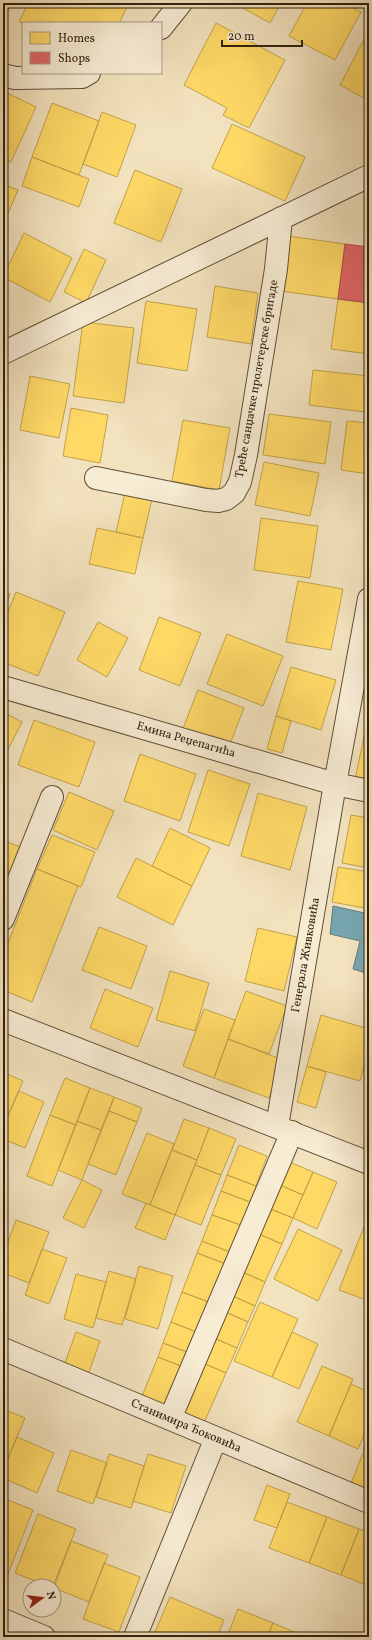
<svg xmlns="http://www.w3.org/2000/svg" width="372" height="1640" viewBox="0 0 372 1640" font-family="Vollkorn,serif">
  <rect width="100%" height="100%" fill="#f2e2bd"/>
  <filter id="stains"><feTurbulence type="fractalNoise" baseFrequency=".005" numOctaves="4"/><feColorMatrix values="0 0 0 0 .2 0 0 0 0 .09 0 0 0 0 .02 0 0 0 .5 -.17"/></filter>
  <radialGradient id="worn" r=".72"><stop offset=".6" stop-color="#630" stop-opacity="0"/><stop offset="1" stop-color="#630" stop-opacity=".3"/></radialGradient>
  <path fill="#ffd966" stroke="#c1a24b" d="M3,3H12L3,22Z
    M28,3H100L106,6L108,3H129L119,23H23L19,22Z
    M234,3H281L270,23Z
    M307,3H344L361,12L335,60L289,36Z
    M216,23L285,60L249,128L223,115L227,108L184,85Z
    M369,30V101L340,85Z
    M3,91L36,107L11,162L3,158Z
    M52,103L99,121L79,175L32,157Z
    M102,112L136,125L117,177L83,164Z
    M232,124L305,157L285,201L212,168Z
    M32,157L89,179L79,207L22,186Z
    M135,170L182,189L161,242L114,223Z
    M3,184L18,190L3,225Z
    M24,233L72,258L50,302L3,277Z
    M288,236L345,244L338,299L281,291Z
    M84,249L106,260L86,303L64,292Z
    M215,286L258,293L251,344L207,337Z
    M338,299L369,303V354L331,349Z
    M146,301L197,309L187,371L137,363Z
    M83,322L134,328L124,403L73,396Z
    M313,370L369,376L365,412L309,405Z
    M30,376L70,384L59,438L20,430Z
    M368,390H369V423H364Z
    M71,408L108,415L100,463L63,456Z
    M269,414L331,422L325,464L263,455Z
    M183,420L230,428L219,490L172,481Z
    M347,421L369,423V474L341,470Z
    M264,462L319,473L310,516L255,505Z
    M125,493L152,499L143,538L116,532Z
    M261,518L318,526L310,578L254,570Z
    M97,528L143,538L135,574L89,564Z
    M298,581L343,589L331,650L286,642Z
    M3,592L10,594L3,612Z
    M16,592L65,612L38,676L3,662V624Z
    M159,617L201,633L180,686L139,670Z
    M98,622L128,638L107,677L77,660Z
    M227,634L283,656L263,706L207,684Z
    M291,667L336,680L321,730L276,716Z
    M198,690L244,708L228,749L182,731Z
    M3,712L22,722L3,759Z
    M369,714V782L355,779Z
    M276,716L291,721L282,753L267,749Z
    M34,720L95,742L79,787L18,765Z
    M140,754L196,774L180,821L124,801Z
    M208,770L250,784L229,846L188,832Z
    M69,792L114,811L97,850L53,830Z
    M258,793L307,807L290,870L241,856Z
    M351,815L369,818V868L342,863Z
    M170,828L210,848L192,886L152,866Z
    M52,835L95,852L81,887L37,869Z
    M3,840L20,847L9,875L3,873Z
    M136,858L192,886L173,925L117,897Z
    M338,867L369,872V883L364,908L332,902Z
    M37,869L78,886L32,1002L3,990V956Z
    M99,927L147,946L131,989L82,970Z
    M258,928L297,937L284,991L245,981Z
    M170,971L209,983L195,1031L156,1020Z
    M105,989L153,1008L138,1047L90,1028Z
    M246,991L287,1006L269,1054L228,1039Z
    M204,1009L235,1020L214,1078L183,1066Z
    M321,1015L369,1029V1048L360,1081L307,1066Z
    M228,1039L283,1060L269,1098L214,1078Z
    M307,1066L326,1072L316,1108L297,1102Z
    M3,1072L23,1081L3,1127Z
    M65,1078L90,1088L76,1125L50,1115Z
    M90,1088L114,1097L101,1130L77,1121Z
    M19,1091L44,1102L25,1148L3,1139V1127Z
    M114,1097L142,1108L137,1122L109,1111Z
    M109,1111L137,1122L116,1175L88,1164Z
    M50,1115L76,1125L52,1186L27,1176Z
    M184,1119L209,1128L197,1160L172,1150Z
    M77,1121L101,1130L82,1180L58,1170Z
    M209,1128L236,1139L221,1175L195,1165Z
    M147,1133L174,1144L150,1205L122,1194Z
    M239,1145L267,1156L256,1186L227,1175Z
    M172,1150L197,1160L175,1215L150,1205Z
    M283,1159L313,1172L303,1195L273,1182Z
    M195,1165L221,1175L201,1225L175,1215Z
    M313,1172L337,1182L317,1229L293,1218Z
    M227,1175L256,1186L250,1202L221,1191Z
    M82,1180L102,1190L84,1228L63,1218Z
    M273,1182L303,1195L293,1218L263,1206Z
    M221,1191L250,1202L241,1225L212,1215Z
    M146,1203L175,1215L165,1240L135,1228Z
    M263,1206L293,1218L282,1244L252,1231Z
    M369,1214V1301L339,1290Z
    M212,1215L241,1225L230,1252L202,1241Z
    M16,1220L49,1232L29,1283L3,1273V1255Z
    M298,1229L342,1250L318,1301L274,1279Z
    M252,1231L282,1244L265,1282L236,1269Z
    M202,1241L230,1252L226,1264L197,1253Z
    M42,1249L67,1258L49,1304L25,1295Z
    M197,1253L226,1264L211,1303L182,1292Z
    M139,1266L173,1276L158,1329L125,1319Z
    M236,1269L265,1282L255,1306L226,1293Z
    M109,1271L136,1279L122,1325L96,1318Z
    M76,1274L106,1282L93,1328L64,1319Z
    M182,1292L211,1303L199,1333L171,1322Z
    M226,1293L255,1306L248,1322L219,1309Z
    M260,1302L298,1319L272,1377L234,1361Z
    M219,1309L248,1322L237,1348L207,1335Z
    M171,1322L199,1333L192,1354L163,1343Z
    M76,1332L100,1341L88,1375L64,1366Z
    M292,1332L318,1344L299,1389L272,1377Z
    M207,1335L237,1348L226,1373L196,1360Z
    M163,1343L192,1354L186,1368L158,1357Z
    M158,1357L186,1368L171,1407L142,1396Z
    M196,1360L226,1373L203,1425L174,1412Z
    M322,1366L353,1379L329,1436L297,1422Z
    M351,1384L369,1392V1424L358,1449L329,1436Z
    M3,1409L25,1418L4,1468H3Z
    M369,1436V1452L363,1450Z
    M17,1437L54,1453L37,1493L3,1478V1470Z
    M71,1450L107,1463L93,1504L57,1491Z
    M363,1453L369,1456V1493L350,1486Z
    M109,1454L144,1466L131,1508L96,1497Z
    M148,1454L186,1466L171,1513L133,1501Z
    M267,1485L290,1494L277,1528L254,1520Z
    M3,1498L33,1510L8,1574L3,1572Z
    M287,1502L327,1517L309,1563L269,1548Z
    M38,1514L76,1529L53,1586H48L15,1573Z
    M327,1517L359,1529L341,1575L309,1563Z
    M359,1529L369,1533V1586L341,1575Z
    M71,1541L108,1555L89,1602L54,1588Z
    M104,1563L140,1577L119,1632L83,1619Z
    M170,1597L224,1620L217,1637H153Z
    M238,1609L273,1623L267,1637H227Z
    M273,1623L306,1637H267Z"/>
  <path fill="#e06666" stroke="#ab514b" d="M345,244L369,247V303L338,299Z"/>
  <path fill="#76a5af" stroke="#617d7e" d="M333,906L369,914V974L353,969L360,941L330,934Z"/>
  <g fill="none" stroke-linecap="round" stroke-linejoin="round">
    <g stroke="#605038" stroke-width="24">
      <path id="minor" d="M161,28L181,3
        M3,75L15,78L82,77L89,73
        M3,353L369,176
        M96,478L206,500L218,501L226,499L234,493L240,482L246,455L276,269L281,218
        M3,687L335,784L369,791
        M3,919L52,797
        M277,1126L335,784L369,599
        M3,1349L369,1502
        M170,1419L292,1132
        M3,1620L44,1637
        M135,1637L216,1438"/>
    </g>
    <g stroke="#605038" stroke-width="24">
      <path id="tertiary" d="M3,1020L369,1163"/>
    </g>
    <use href="#minor" stroke="#f7ecd4" stroke-width="22"/>
    <use href="#tertiary" stroke="#f7ecd4" stroke-width="22"/>
  </g>
  <g text-anchor="middle" dominant-baseline="central" stroke-width="4" stroke-linejoin="round" paint-order="stroke">
    <g font-size="12" fill="#2f200c" stroke="#f7ecd4">
      <text transform="translate(257 379) rotate(-80)">Треће санџачке пролетерске бригаде</text>
      <text transform="translate(186 740) rotate(16)">Емина Реџепагића</text>
      <text transform="translate(306 955) rotate(-80)">Генерала Живковића</text>
      <text transform="translate(186 1426) rotate(23)">Станимира Ђоковића</text>
    </g>
  </g>
  <rect width="372" height="1640" fill="none" stroke="#f2e2bd" stroke-width="16"/>
  <rect x="4" y="4" width="364" height="1632" fill="none" stroke="#2f200c" stroke-width="2"/>
  <rect x="8" y="8" width="356" height="1624" fill="none" stroke="#2f200c"/>
  <rect x="22" y="22" width="140" height="52" fill="#f7ecd4" stroke="#a79a84"/>
  <rect x="30" y="32" width="20" height="12" fill="#ffd966" stroke="#a79a84"/>
  <text x="58" y="42" font-size="12" fill="#2f200c">Homes</text>
  <rect x="30" y="52" width="20" height="12" fill="#e06666" stroke="#a79a84"/>
  <text x="58" y="62" font-size="12" fill="#2f200c">Shops</text>
  <g transform="translate(42 1598) rotate(75)"><circle r="19" fill="#f7ecd4" stroke="#a79a84"/>
  <path d="M0-3L7 15L0 10L-7 15Z" fill="#8f2418"/>
  <text y="-6" font-size="11" font-weight="bold" text-anchor="middle" fill="#2f200c">N</text>
  </g>
  <path d="M222 40v6h80v-6" fill="none" stroke="#2f200c" stroke-width="2"/>
  <text x="228" y="40" font-size="12" fill="#2f200c" stroke="#f7ecd4" stroke-width="3" paint-order="stroke">20 m</text>
  <rect width="100%" height="100%" filter="url(#stains)"/>
  <rect width="100%" height="100%" fill="url(#worn)"/>
</svg>
